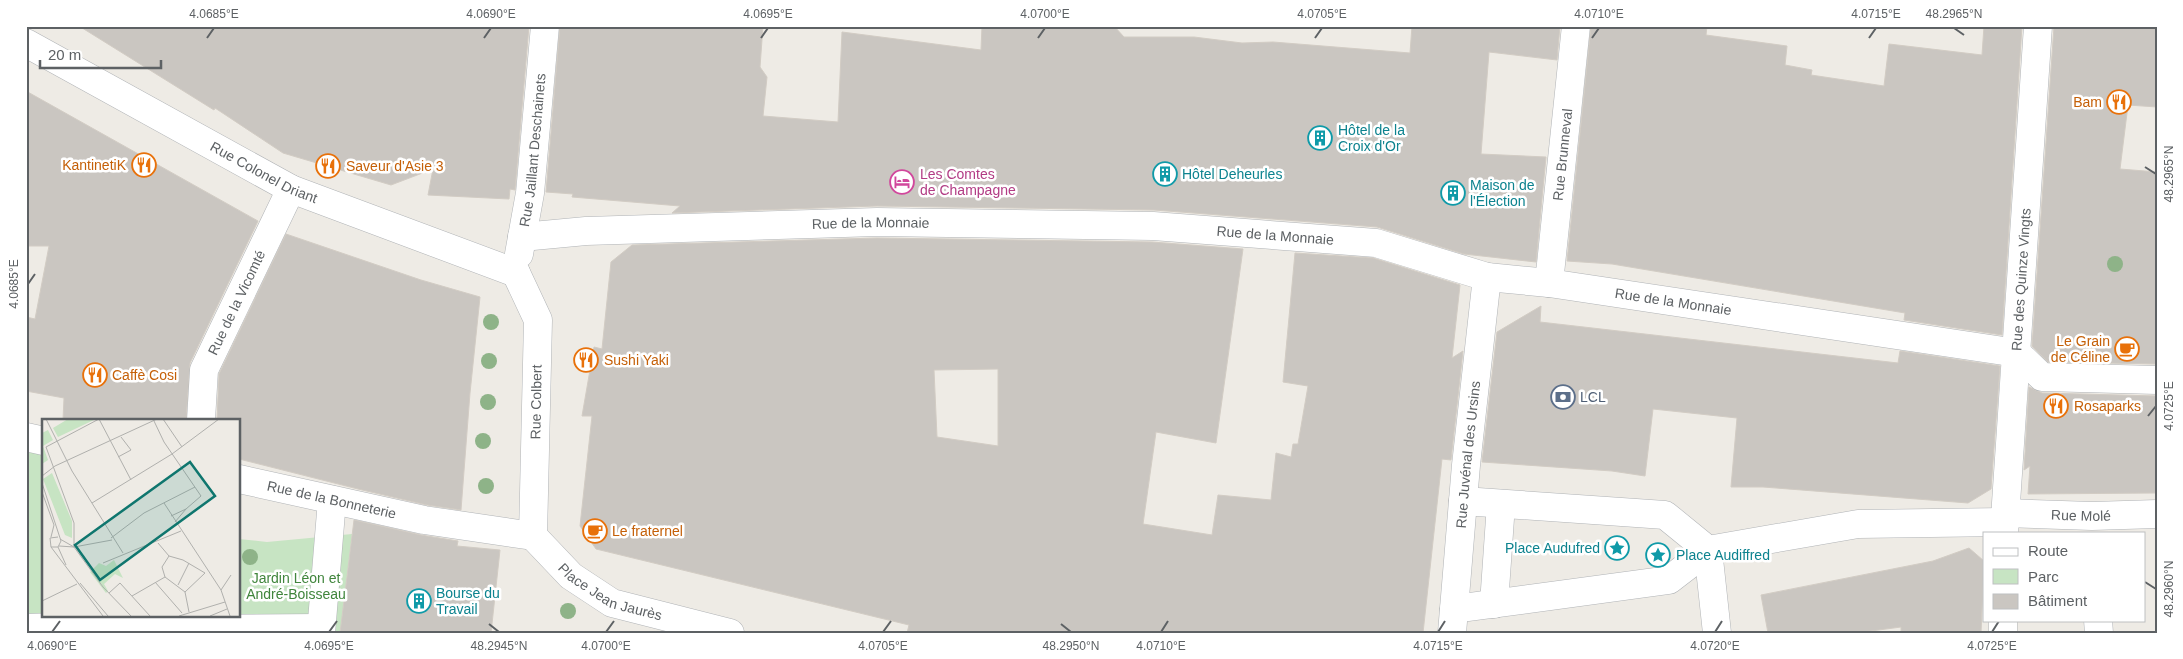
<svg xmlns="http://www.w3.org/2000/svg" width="2183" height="659" viewBox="0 0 2183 659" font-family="Arial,sans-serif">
  <rect width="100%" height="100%" fill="#eeebe5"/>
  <path fill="#c7e4c3" d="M26,427L44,428V615H239V539L267,542L352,534L340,633H26Z"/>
  <path fill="#cac6c1" stroke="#d2ccc4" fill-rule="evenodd" d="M79,26H529L515,190L510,189L509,199L428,195L433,169L391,185L283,153L215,108L214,110Z
    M560,26H763L760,67L767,77L763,116L838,122L842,32L981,50L982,26H1114L1124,37H1194L1242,43L1273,42L1410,53L1412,26H1560L1557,60L1489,52L1481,154L1546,157L1536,262L1464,254L1377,227L1154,210L877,206L672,213L680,206L572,197L573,194L546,192Z
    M1591,26H1707L1706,35L1787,46L1785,65L1812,70L1811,75L1884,86L1889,44L1982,55L1984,26H2022L2002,335L1904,320L1905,313L1612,264L1567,261Z
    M2054,26H2157V107L2128,105L2120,169L2157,172V364L2048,362L2032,346Z
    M26,91L258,221L190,363L186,420H63L64,398L26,391V317L35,319L49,246H26Z
    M286,234L421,280L480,297L470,393L461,510L427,505L358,489L239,459V420H217L219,374Z
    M877,238L1152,242L1243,249L1216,443L1156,432L1143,524L1212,535L1218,495L1271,500L1276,453L1291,457L1293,444H1298L1308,386L1283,382L1295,253L1373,258L1460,285L1452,358L1463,351L1451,460L1442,459L1423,633H907L909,625L596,549L580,526L592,416H582L594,347L602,349L611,262L632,245ZM998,369V446L937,437L934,370Z
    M1541,306L1540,322L1898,363L1900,351L2000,366L1991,489L1968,503L1763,487H1731L1737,418L1653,409L1645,476L1612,471L1482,462L1497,332Z
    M2029,387L2042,393L2157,396V493L2028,494L2030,466L2024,470Z
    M354,520L421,535L458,541L457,546L500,550L491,633H340Z
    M1969,548L1984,561L1981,633H1901V627L1856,633H1768L1761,595L1933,561Z"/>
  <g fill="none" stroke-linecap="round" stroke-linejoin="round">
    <g stroke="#b0b3b6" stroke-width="29">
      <g id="minor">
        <path id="s1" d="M26,43L291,189L516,273"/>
        <path id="s2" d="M522,237L586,231L877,222L1153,226L1376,243L1487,277L1549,283L2017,353"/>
        <path id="s3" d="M519,254L530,193L545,26"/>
        <path d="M516,273L538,320L533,536"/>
        <path id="s4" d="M1549,283L1576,26"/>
        <path d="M2017,353L2042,377L2157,380"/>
        <path id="s5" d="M201,420L204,370L291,189"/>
        <path d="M26,437L44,441"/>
        <path id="s6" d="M239,479L424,520L533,536"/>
        <path id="s7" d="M2005,513L2092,516L2157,514"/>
        <path id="s8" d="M2004,533L2038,26"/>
        <path id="s9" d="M533,536L571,576L612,603L730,633"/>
        <path d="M1494,604L1501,504"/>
        <path d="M1454,609L1669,580L1708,550L1665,515L1463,501"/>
        <path d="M2098,620L2099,633"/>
        <path d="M26,628L94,626L195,629L321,628"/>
        <path d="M321,633L332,500"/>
        <path id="s10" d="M1452,633L1466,465L1487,277"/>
        <path d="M1717,633L1708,550L1858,524L2004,522"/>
        <path d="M2003,633V620"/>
      </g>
    </g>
    <use href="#minor" stroke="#fff" stroke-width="28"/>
  </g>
  <g fill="#8eb388">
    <circle cx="2115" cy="264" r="8"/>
    <circle cx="491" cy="322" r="8"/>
    <circle cx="489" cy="361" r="8"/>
    <circle cx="488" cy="402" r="8"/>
    <circle cx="483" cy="441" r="8"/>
    <circle cx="486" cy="486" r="8"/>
    <circle cx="250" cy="557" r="8"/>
    <circle cx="568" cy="611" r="8"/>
  </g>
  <path fill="none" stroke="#5d6164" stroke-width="2" d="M1954,28L1964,35M207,38L214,28M484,38L491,28M761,38L768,28M1038,38L1045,28M1315,38L1322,28M1592,38L1599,28M1869,38L1876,28M2145,167L2156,174M28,284L35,274M2148,416L2156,406M2145,582L2156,589M489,624L499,632M1061,624L1071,632M52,632L60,621M329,632L337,621M606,632L614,621M883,632L891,621M1161,632L1168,621M1438,632L1445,621M1715,632L1722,621M1992,632L1999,621"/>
  <defs>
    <g id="restaurant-ring" transform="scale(1.25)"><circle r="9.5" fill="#fff" stroke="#e8710a" stroke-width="1.5"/><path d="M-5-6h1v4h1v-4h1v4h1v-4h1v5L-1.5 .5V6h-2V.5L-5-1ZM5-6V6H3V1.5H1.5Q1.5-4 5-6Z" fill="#e8710a"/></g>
    <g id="building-ring" transform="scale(1.25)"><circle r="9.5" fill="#fff" stroke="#0f9aa8" stroke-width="1.5"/><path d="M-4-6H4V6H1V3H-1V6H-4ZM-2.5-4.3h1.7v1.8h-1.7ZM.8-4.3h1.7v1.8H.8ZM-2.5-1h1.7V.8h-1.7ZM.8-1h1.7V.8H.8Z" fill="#0f9aa8"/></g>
    <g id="hotel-ring" transform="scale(1.25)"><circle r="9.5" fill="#fff" stroke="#d1479c" stroke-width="1.5"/><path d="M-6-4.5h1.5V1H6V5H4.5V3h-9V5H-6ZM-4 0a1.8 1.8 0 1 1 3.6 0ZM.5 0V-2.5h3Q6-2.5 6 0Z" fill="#d1479c"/></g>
    <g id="cafe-ring" transform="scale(1.25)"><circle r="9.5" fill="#fff" stroke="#e8710a" stroke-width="1.5"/><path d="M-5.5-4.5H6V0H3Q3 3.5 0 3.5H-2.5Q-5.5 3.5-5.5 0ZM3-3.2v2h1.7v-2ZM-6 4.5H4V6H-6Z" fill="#e8710a"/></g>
    <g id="bank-ring" transform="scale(1.25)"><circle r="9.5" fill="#fff" stroke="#5c6f8a" stroke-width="1.5"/><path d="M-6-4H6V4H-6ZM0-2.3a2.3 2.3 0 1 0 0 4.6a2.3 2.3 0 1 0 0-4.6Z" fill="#5c6f8a"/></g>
    <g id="sight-ring" transform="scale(1.25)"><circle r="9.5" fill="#fff" stroke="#0f9aa8" stroke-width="1.5"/><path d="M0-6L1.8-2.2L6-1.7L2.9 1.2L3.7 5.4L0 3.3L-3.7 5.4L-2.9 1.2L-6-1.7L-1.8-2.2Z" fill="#0f9aa8"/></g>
  </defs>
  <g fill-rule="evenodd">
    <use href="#restaurant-ring" x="2119" y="102"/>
    <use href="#building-ring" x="1320" y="138"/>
    <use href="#restaurant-ring" x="144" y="165"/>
    <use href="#restaurant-ring" x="328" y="166"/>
    <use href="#building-ring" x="1165" y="174"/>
    <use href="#hotel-ring" x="902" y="182"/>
    <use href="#building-ring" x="1453" y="193"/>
    <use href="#cafe-ring" x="2127" y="349"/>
    <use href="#restaurant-ring" x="586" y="360"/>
    <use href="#restaurant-ring" x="95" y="375"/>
    <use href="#bank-ring" x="1563" y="397"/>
    <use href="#restaurant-ring" x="2056" y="406"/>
    <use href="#cafe-ring" x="595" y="531"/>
    <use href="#sight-ring" x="1617" y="548"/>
    <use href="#sight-ring" x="1658" y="555"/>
    <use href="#building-ring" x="419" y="601"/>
  </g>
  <g text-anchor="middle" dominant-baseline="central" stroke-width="5" stroke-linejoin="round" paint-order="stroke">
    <g font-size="14" fill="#c56008" stroke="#fff" text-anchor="start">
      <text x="2102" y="102" text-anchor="end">Bam</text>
      <text x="126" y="165" text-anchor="end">KantinetiK</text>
      <text x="346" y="166">Saveur d'Asie 3</text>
      <text x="2110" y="341" text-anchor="end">Le Grain<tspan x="2110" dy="16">de Céline</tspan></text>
      <text x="604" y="360">Sushi Yaki</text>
      <text x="112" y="375">Caffè Cosi</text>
      <text x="2074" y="406">Rosaparks</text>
      <text x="612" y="531">Le fraternel</text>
    </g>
    <g font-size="14" fill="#0d838f" stroke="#fff" text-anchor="start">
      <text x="1338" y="130">Hôtel de la<tspan x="1338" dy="16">Croix d'Or</tspan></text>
      <text x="1182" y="174">Hôtel Deheurles</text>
      <text x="1470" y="185">Maison de<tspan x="1470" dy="16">l'Élection</tspan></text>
      <text x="1600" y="548" text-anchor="end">Place Audufred</text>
      <text x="1676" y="555">Place Audiffred</text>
      <text x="436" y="593">Bourse du<tspan x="436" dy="16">Travail</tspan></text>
    </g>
    <g font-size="14" fill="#5d6164" stroke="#fff">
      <text stroke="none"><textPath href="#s3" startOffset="105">Rue Jaillant Deschainets</textPath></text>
      <text stroke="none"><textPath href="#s4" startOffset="129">Rue Brunneval</textPath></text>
      <text stroke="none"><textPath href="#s1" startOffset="271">Rue Colonel Driant</textPath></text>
      <text stroke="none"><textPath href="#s2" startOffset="349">Rue de la Monnaie</textPath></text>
      <text stroke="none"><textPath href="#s2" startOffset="754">Rue de la Monnaie</textPath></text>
      <text stroke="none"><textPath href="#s8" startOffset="254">Rue des Quinze Vingts</textPath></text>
      <text stroke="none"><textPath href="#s5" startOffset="125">Rue de la Vicomté</textPath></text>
      <text stroke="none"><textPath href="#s2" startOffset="1159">Rue de la Monnaie</textPath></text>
      <text transform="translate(536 402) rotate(-89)">Rue Colbert</text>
      <text stroke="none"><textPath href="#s10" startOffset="179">Rue Juvénal des Ursins</textPath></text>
      <text stroke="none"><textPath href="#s6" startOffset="95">Rue de la Bonneterie</textPath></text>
      <text stroke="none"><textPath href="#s7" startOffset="76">Rue Molé</textPath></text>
      <text stroke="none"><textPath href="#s9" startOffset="98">Place Jean Jaurès</textPath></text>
    </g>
    <g font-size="14" fill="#b23c85" stroke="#fff" text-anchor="start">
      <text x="920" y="174">Les Comtes<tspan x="920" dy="16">de Champagne</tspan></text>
    </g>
    <g font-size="14" fill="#4e5e75" stroke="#fff" text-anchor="start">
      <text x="1580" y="397">LCL</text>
    </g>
    <g font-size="14" fill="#40853c" stroke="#fff">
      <text x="296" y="578">Jardin Léon et<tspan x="296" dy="16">André-Boisseau</tspan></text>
    </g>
  </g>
  <g transform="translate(42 419)">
    <rect width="198" height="198" fill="#eeebe5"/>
    <path d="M26,0H54L16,18L11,9ZM6,11L11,21L1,27L6,41L0,45V14ZM10,54L30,102V119L23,116L1,60ZM72,141L81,159L73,155L62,165L66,172L64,174L48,153L57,144L64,147Z" fill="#c7e4c3"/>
    <path fill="none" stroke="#b0b0ad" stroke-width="1" d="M4,0L30,52L81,134M57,0L89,61M121,0L140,28M112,2L122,23L159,77L144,90M76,38L89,31L79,18M0,57L13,47L115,0M0,64L19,122L16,128H9L8,119L16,118M0,73L12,106L9,118M50,84L130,35L177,0M122,84L179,171L188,197M129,97L144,90L133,103M69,119L102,94L153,68M18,120L32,128L61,168L89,197M116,124L127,137L141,141L163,154M17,127L32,128L70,121M9,128L61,197M16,128L24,146M32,128V104L4,28L57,0M127,137L120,148L123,158L143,173M61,144L139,112M113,163L140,194M38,164L66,197M136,166L147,144M179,171L189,156M143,173L163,154M143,173L147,193M67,174L78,164L108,197M90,177L123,158M0,182L35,165M137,197L183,183M168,197L185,190"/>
    <path fill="#0f766e" fill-opacity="0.15" stroke="#0f766e" stroke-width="2.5" d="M148,43L173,77L58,161L33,126Z"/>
    <rect width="198" height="198" fill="none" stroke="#5d6164" stroke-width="2.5"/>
  </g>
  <rect width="2183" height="659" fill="none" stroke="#ffffff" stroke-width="55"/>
  <rect x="1983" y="532" width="162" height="90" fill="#ffffff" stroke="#bec0c1"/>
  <rect x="1993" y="548" width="25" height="8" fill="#ffffff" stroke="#bec0c1"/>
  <text x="2028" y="556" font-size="15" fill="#5d6164">Route</text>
  <rect x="1993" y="569" width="25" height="15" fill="#c7e4c3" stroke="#bec0c1"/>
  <text x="2028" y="582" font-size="15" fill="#5d6164">Parc</text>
  <rect x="1993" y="594" width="25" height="15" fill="#cac6c1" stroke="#bec0c1"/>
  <text x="2028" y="606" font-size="15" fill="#5d6164">Bâtiment</text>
  <path d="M40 60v8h121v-8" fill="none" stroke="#5d6164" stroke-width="2.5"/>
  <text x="48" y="60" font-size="15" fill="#5d6164" stroke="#ffffff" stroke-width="4" paint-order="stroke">20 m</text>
  <rect x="28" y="28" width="2128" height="604" fill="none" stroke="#5d6164" stroke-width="2"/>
  <g font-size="12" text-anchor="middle" fill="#5d6164">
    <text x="214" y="18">4.0685°E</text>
    <text x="491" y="18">4.0690°E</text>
    <text x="768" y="18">4.0695°E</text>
    <text x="1045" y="18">4.0700°E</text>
    <text x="1322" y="18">4.0705°E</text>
    <text x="1599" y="18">4.0710°E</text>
    <text x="1876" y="18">4.0715°E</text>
    <text x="1954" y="18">48.2965°N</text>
    <text transform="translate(2169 174) rotate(-90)" y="4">48.2965°N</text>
    <text transform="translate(14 284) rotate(-90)" y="4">4.0685°E</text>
    <text transform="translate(2169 406) rotate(-90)" y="4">4.0725°E</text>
    <text transform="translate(2169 589) rotate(-90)" y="4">48.2960°N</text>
    <text x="52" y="650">4.0690°E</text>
    <text x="329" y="650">4.0695°E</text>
    <text x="499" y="650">48.2945°N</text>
    <text x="606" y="650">4.0700°E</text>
    <text x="883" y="650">4.0705°E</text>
    <text x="1071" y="650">48.2950°N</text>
    <text x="1161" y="650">4.0710°E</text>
    <text x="1438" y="650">4.0715°E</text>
    <text x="1715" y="650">4.0720°E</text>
    <text x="1992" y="650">4.0725°E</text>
  </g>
</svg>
